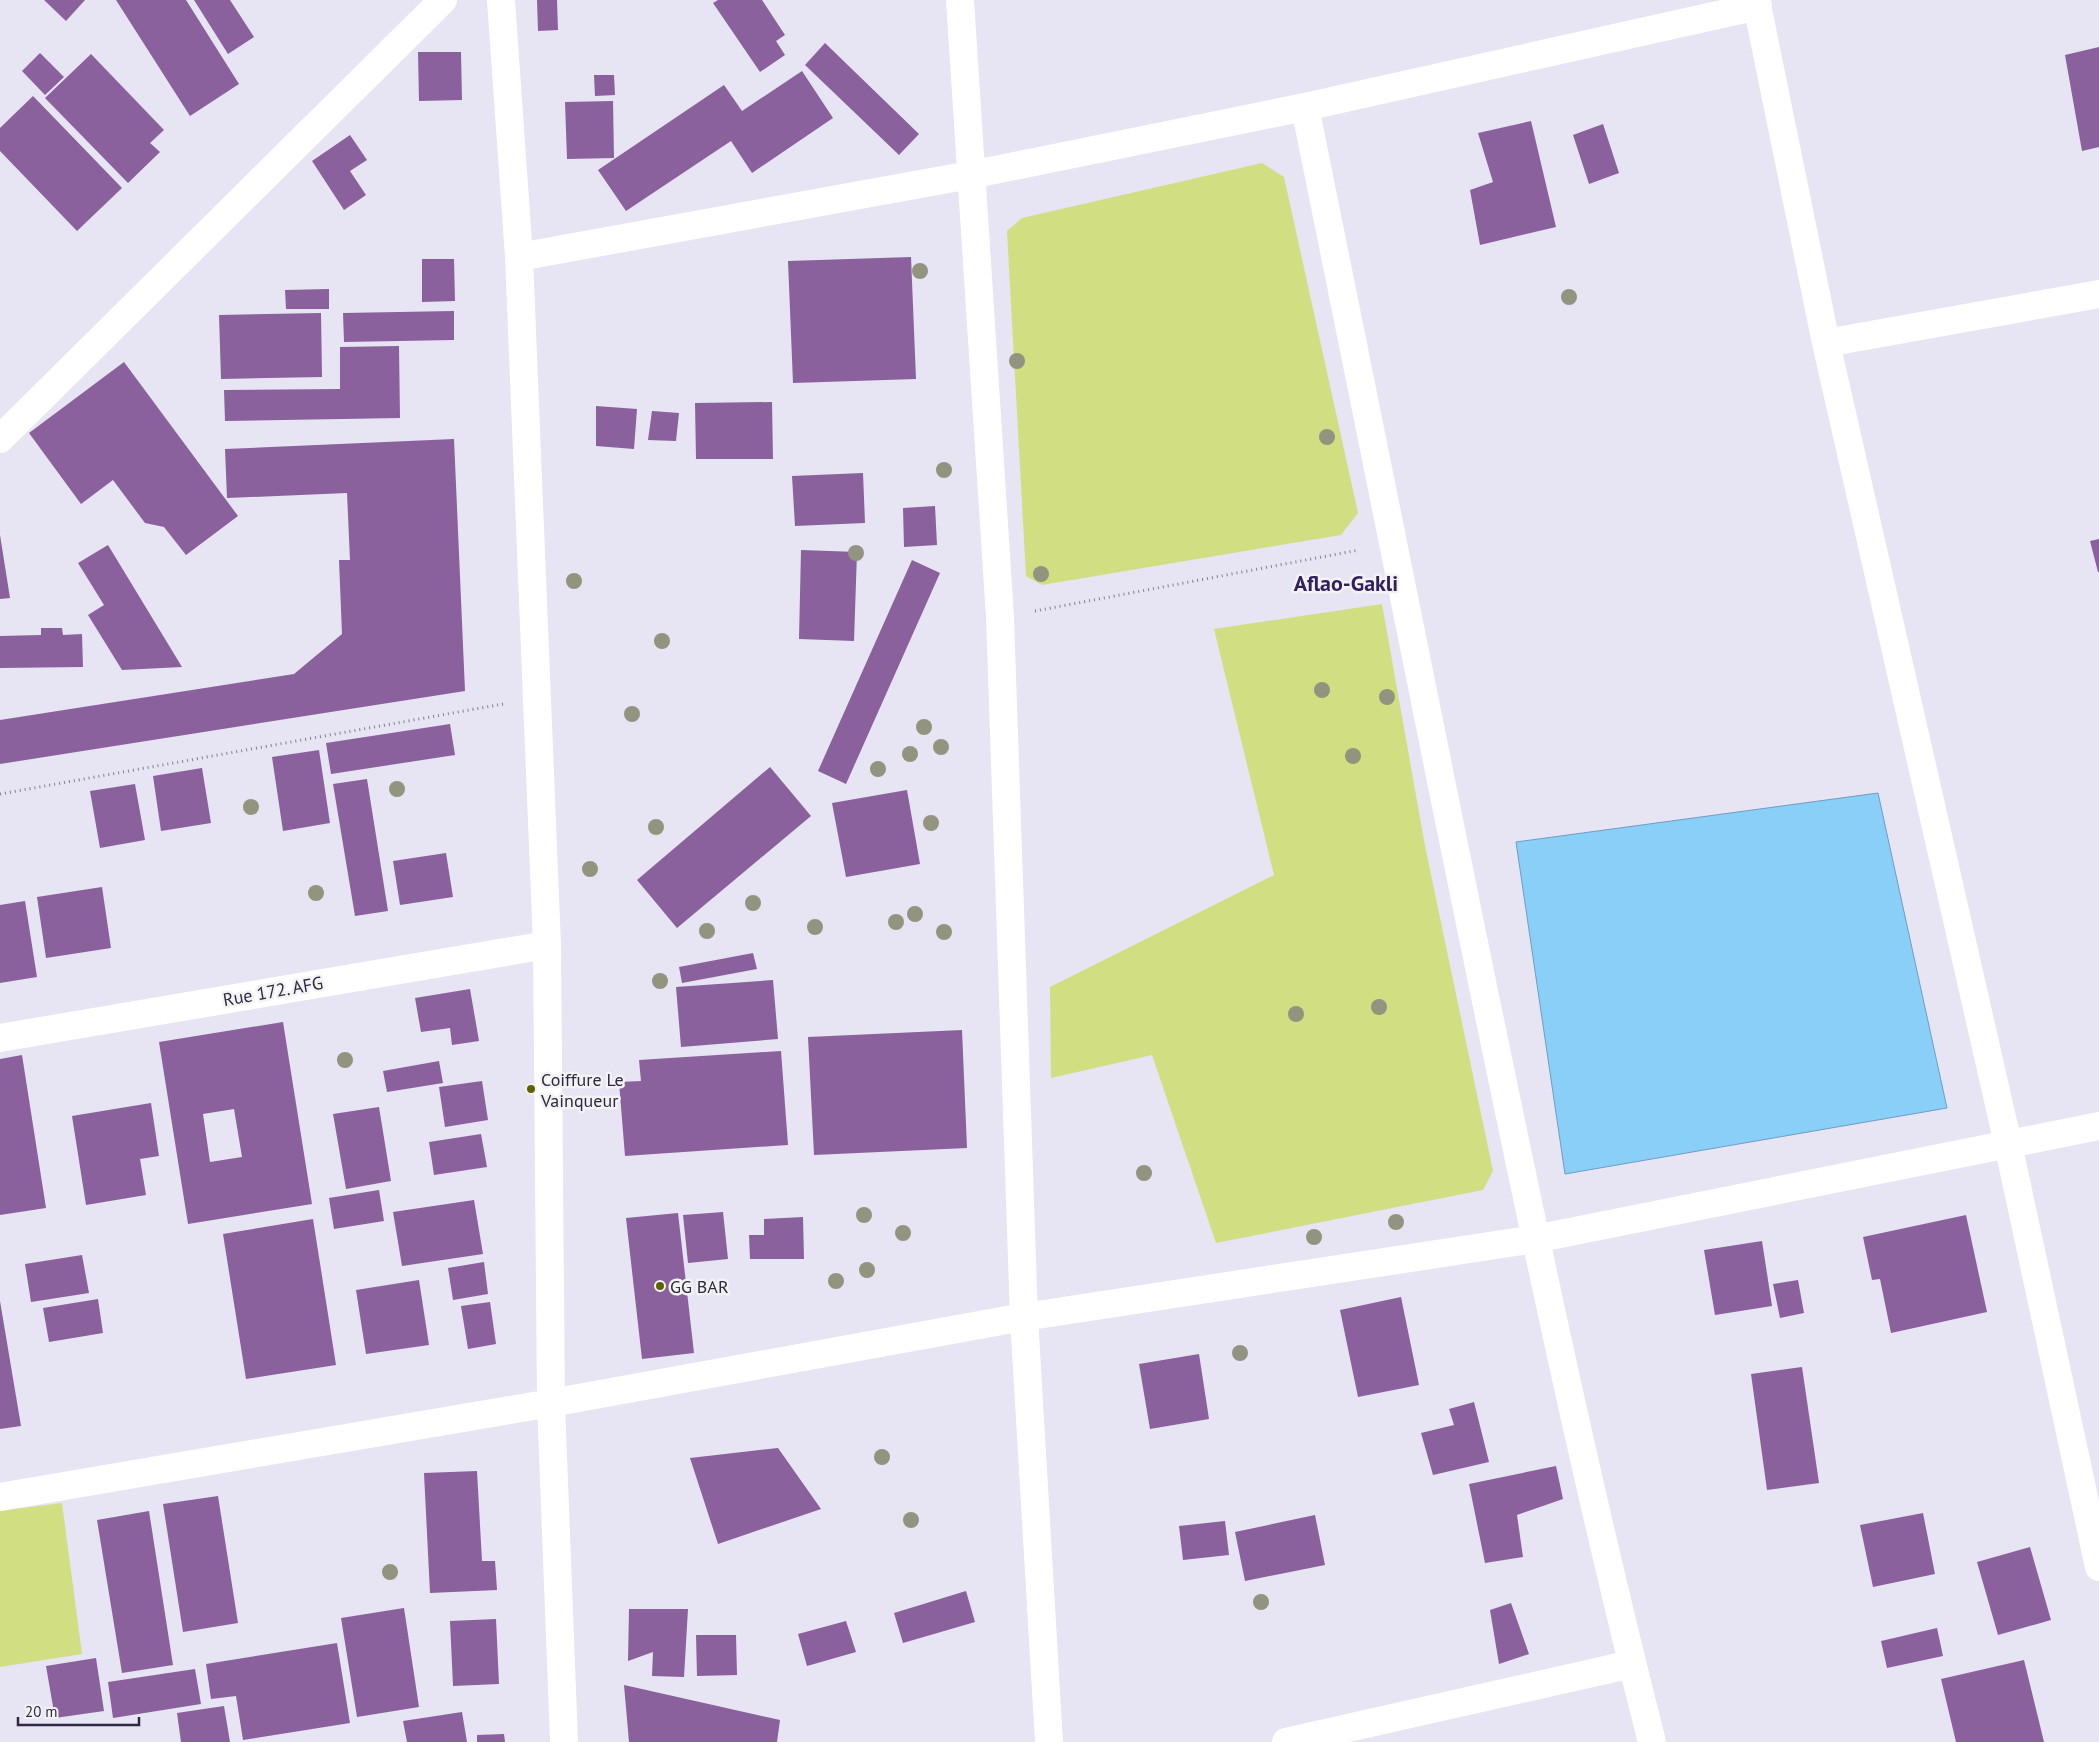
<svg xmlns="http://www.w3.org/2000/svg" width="2099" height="1742" viewBox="0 0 2099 1742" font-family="'PT Sans',sans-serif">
  <rect width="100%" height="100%" fill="#e7e4f3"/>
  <path fill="#d2de82" d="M1262,163L1284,177L1358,513L1341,535L1042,585L1026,576L1007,231L1022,218Z
    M1382,604L1425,846L1493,1171L1483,1190L1216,1243L1152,1055L1051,1078L1050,987L1274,875L1214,629Z
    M62,1503L82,1654L0,1667V1511Z"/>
  <path fill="#89cff7" stroke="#6e9dc1" d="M1878,793L1947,1108L1565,1174L1516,842Z"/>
  <path fill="#8a609d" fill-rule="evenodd" d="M44,0H85L66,21Z
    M116,0H186L239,84L190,116Z
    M194,0H230L254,37L228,54Z
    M537,0H557L558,30L538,31Z
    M718,0H762L785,35L776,41L785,55L760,72L713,3Z
    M825,43L919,134L899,155L805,65Z
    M2099,47V147L2082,151L2065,55Z
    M418,52H461L462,100L419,101Z
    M40,53L64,77L45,95L22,71Z
    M91,54L164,130L150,143L160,152L128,183L45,98Z
    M802,71L833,118L752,173L731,141L626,211L598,170L724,85L742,111Z
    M594,75H614L615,95L595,96Z
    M33,96L122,188L77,231L0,151V128Z
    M613,101L614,158L567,159L565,102Z
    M1531,121L1556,227L1480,245L1470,190L1493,182L1478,133Z
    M1603,124L1619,173L1589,184L1573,135Z
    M350,135L367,160L350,171L366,195L344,210L312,161Z
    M911,257L916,379L793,383L788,261Z
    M422,259H454L455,301L422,302Z
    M329,289V309H286L285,290Z
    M454,311V340L344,342L343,313Z
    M321,313L322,377L221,379L219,315Z
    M399,346L400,418L225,421L224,390L340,389V347Z
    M124,362L238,516L186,555L164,527L145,523L113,480L81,504L29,433Z
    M772,402L773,459H696L695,403Z
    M596,406L637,409L634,449L596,446Z
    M652,411L679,413L676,441L648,440Z
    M454,439L465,691L0,764V720L294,674L342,634L339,560H350L347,493L227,498L225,449Z
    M863,473L865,523L795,526L792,476Z
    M935,506L937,545L904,547L903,508Z
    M0,535L10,598L0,599Z
    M2099,539V572H2098L2090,541Z
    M108,545L182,667L122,670L88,615L104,605L78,563Z
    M801,550L857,552L854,641L799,639Z
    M912,560L940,573L846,784L818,771Z
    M41,628H62L63,635L82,634L83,667L0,668V636L41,635Z
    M450,724L455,755L331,774L326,743Z
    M319,750L330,823L283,831L272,757Z
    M770,767L811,816L677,928L637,880Z
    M202,768L211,823L161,831L153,776Z
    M367,779L388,911L355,916L333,784Z
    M135,784L145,840L100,848L90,791Z
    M907,790L920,864L846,877L832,803Z
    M446,853L453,897L400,905L393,861Z
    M102,887L111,948L46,958L37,897Z
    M25,901L37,977L0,983V905Z
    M753,953L757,969L682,983L679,967Z
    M773,980L778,1039L681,1047L676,987Z
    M470,989L479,1041L452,1045L450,1028L421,1032L415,998Z
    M283,1022L312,1204L188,1224L159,1042ZM234,1109L242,1157L210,1162L203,1114Z
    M962,1030L967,1148L814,1155L808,1037Z
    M781,1051L788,1145L625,1156L619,1082L641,1081L639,1060Z
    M22,1055L46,1208L0,1215V1059Z
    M439,1061L443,1083L387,1092L383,1071Z
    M482,1081L488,1120L445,1127L439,1087Z
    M151,1103L159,1156L140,1159L146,1195L86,1205L72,1116Z
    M379,1107L391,1181L346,1189L333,1114Z
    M481,1134L487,1167L434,1175L429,1142Z
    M379,1190L384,1221L334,1229L329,1198Z
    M474,1200L483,1254L402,1266L393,1212Z
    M723,1212L728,1259L688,1263L683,1215Z
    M678,1213L694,1353L642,1359L626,1218Z
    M1966,1215L1987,1312L1891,1333L1880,1279L1872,1280L1863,1237Z
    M803,1217L804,1259H750L749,1235H764V1219Z
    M313,1219L336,1365L246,1379L223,1234Z
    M1762,1241L1772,1306L1715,1315L1704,1250Z
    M82,1255L89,1293L31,1302L25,1264Z
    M484,1262L488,1294L453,1300L448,1268Z
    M419,1280L429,1345L366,1354L356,1290Z
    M1798,1280L1804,1313L1780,1318L1773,1284Z
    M1401,1297L1419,1385L1358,1397L1340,1310Z
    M98,1299L103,1333L49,1342L43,1308Z
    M0,1301L21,1426L0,1429Z
    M490,1302L496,1344L468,1349L461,1306Z
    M1199,1354L1209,1419L1150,1429L1139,1364Z
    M1802,1367L1819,1483L1767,1490L1751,1374Z
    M1474,1402L1489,1462L1433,1475L1421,1433L1454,1425L1449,1409Z
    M778,1448L821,1509L718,1544L690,1458Z
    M1556,1466L1563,1499L1517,1515L1523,1557L1485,1563L1469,1484Z
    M477,1471L482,1561H495L497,1590L430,1593L424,1473Z
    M218,1496L238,1623L183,1632L163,1504Z
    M149,1511L173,1665L122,1673L97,1520Z
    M1923,1513L1935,1574L1873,1587L1860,1525Z
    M1315,1515L1325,1565L1245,1581L1235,1532Z
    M1225,1521L1229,1555L1183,1560L1179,1526Z
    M2030,1547L2051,1620L1998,1635L1977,1562Z
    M966,1591L975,1622L903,1643L894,1613Z
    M1511,1603L1529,1654L1499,1664L1490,1610Z
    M404,1608L419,1707L357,1717L341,1618Z
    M629,1609H688L684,1677L652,1676L653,1652L628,1661Z
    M496,1619L499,1684L453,1686L450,1621Z
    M846,1621L856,1652L807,1666L798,1634Z
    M1937,1628L1943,1656L1887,1668L1881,1641Z
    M696,1635H736L737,1675L697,1676Z
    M337,1643L350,1723L243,1740L236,1696L211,1699L206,1664Z
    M96,1658L104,1711L55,1718L46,1666Z
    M2024,1660L2044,1742H1956L1941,1679Z
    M195,1669L201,1704L113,1718L108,1682Z
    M624,1685L780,1720L777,1742H629Z
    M224,1706L230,1742H181L177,1713Z
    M462,1712L467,1742H407L403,1721Z
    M504,1734L505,1742H477V1735Z"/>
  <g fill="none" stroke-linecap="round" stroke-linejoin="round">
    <path stroke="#847e95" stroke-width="3" stroke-dasharray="1 4" stroke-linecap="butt" d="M1035,611L1359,550
      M0,794L503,704"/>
    <path stroke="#fff" stroke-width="28" d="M501,0L519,257L547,945L551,1403L564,1742
      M960,0L1000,617L1024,1317L1049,1742
      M1756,0L1826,343L2008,1144L2099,1567
      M1305,107C1363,396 1421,684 1480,972C1533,1229 1587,1487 1652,1742
      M519,257L970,175L1305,107L1758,6
      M1826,343L2099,294
      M0,439L443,0
      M0,1038L547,945
      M0,1497L551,1403L1024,1317L1535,1239L2099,1126
      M1286,1742L1632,1664"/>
  </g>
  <g fill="#92947f">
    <circle cx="920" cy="271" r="8"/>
    <circle cx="1569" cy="297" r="8"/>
    <circle cx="1017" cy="361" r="8"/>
    <circle cx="1327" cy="437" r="8"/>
    <circle cx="944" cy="470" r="8"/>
    <circle cx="856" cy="553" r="8"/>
    <circle cx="1041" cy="574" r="8"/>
    <circle cx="574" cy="581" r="8"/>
    <circle cx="662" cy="641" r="8"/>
    <circle cx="1322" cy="690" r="8"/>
    <circle cx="1387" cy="697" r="8"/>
    <circle cx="632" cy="714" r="8"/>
    <circle cx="924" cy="727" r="8"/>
    <circle cx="941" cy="747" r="8"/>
    <circle cx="910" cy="754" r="8"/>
    <circle cx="1353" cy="756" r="8"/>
    <circle cx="878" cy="769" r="8"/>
    <circle cx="397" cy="789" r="8"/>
    <circle cx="251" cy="807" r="8"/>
    <circle cx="931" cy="823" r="8"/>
    <circle cx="656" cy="827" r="8"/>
    <circle cx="590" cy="869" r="8"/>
    <circle cx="316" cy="893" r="8"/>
    <circle cx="753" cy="903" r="8"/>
    <circle cx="915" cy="914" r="8"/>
    <circle cx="896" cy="922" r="8"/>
    <circle cx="815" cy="927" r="8"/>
    <circle cx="707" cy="931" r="8"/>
    <circle cx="944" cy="932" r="8"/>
    <circle cx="660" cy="981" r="8"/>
    <circle cx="1379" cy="1007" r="8"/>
    <circle cx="1296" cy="1014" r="8"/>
    <circle cx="345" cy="1060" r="8"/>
    <circle cx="1144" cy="1173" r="8"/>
    <circle cx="864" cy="1215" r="8"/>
    <circle cx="1396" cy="1222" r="8"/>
    <circle cx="903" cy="1233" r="8"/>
    <circle cx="1314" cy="1237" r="8"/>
    <circle cx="867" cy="1270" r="8"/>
    <circle cx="836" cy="1281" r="8"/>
    <circle cx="1240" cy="1353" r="8"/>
    <circle cx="882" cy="1457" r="8"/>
    <circle cx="911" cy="1520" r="8"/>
    <circle cx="390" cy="1572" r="8"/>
    <circle cx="1261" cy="1602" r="8"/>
  </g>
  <g fill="#5c6401" stroke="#f3f3f3" stroke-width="2">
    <circle cx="531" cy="1089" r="5"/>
    <circle cx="660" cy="1286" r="5"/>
  </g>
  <g text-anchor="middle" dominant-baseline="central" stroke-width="5" stroke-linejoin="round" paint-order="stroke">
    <g font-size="18" fill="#2f2744" stroke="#f3f3f3">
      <text transform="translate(273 991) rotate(-10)">Rue 172. AFG</text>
    </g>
    <g font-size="18" fill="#2f2744" stroke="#f3f3f3" text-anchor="start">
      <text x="541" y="1079">Coiffure Le<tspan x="541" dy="21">Vainqueur</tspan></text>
      <text x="670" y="1286">GG BAR</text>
    </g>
    <g font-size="22" font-weight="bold" fill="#331f5b" stroke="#f3f3f3">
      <text x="1346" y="583">Aflao-Gakli</text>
    </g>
  </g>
  <path d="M18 1717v8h121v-8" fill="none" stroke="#2f2744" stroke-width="2.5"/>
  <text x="25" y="1717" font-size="15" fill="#2f2744" stroke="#f3f3f3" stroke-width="4" paint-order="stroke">20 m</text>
</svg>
